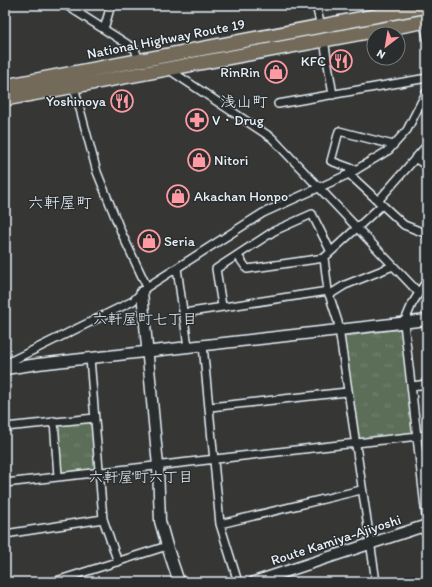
<svg xmlns="http://www.w3.org/2000/svg" width="432" height="587" viewBox="0 0 432 587" font-family="Itim,'Klee One',sans-serif">
  <defs>
    <pattern id="grass-dots" width="8" height="8" patternUnits="userSpaceOnUse"><rect width="8" height="8" fill="#5d6e58"/><path d="M2 2h.1M6 6h.1" fill="none" stroke="#748371" stroke-width="1.8" stroke-linecap="round"/></pattern>
    <pattern id="park-tufts" width="24" height="20" patternUnits="userSpaceOnUse"><rect width="24" height="20" fill="#5d6e58"/><path d="M3 7l-1-3M5 7V3M7 7l1-3M15 17l-1-3M17 17v-4M19 17l1-3" fill="none" stroke="#748371"/></pattern>
  </defs>
  <rect width="100%" height="100%" fill="#363735"/>
  <filter id="ink" filterUnits="userSpaceOnUse"><feTurbulence type="fractalNoise" baseFrequency=".025" numOctaves="2"/><feDisplacementMap in="SourceGraphic" scale="8" xChannelSelector="R" yChannelSelector="G"/><feConvolveMatrix kernelMatrix="1 2 1 2 8 2 1 2 1" color-interpolation-filters="sRGB"/></filter>
  <g filter="url(#ink)">
    <path fill="url(#grass-dots)" stroke="#a2b0a8" d="M427,13V14L5,94V92Z"/>
    <path fill="url(#park-tufts)" stroke="#a2b0a8" d="M402,329L413,431L411,433L361,439L358,437L344,336Z
      M90,420L92,423L96,466L94,470L64,473L61,471L57,427L60,423Z"/>
    <g fill="none" stroke-linecap="round" stroke-linejoin="round">
      <g stroke="#e8f1f8" stroke-width="10">
        <path id="street" d="M66,5L135,49L139,61
          M316,5L321,27
          M424,22L427,38
          M104,29L111,5
          M324,40L333,95
          M168,69L272,138L418,292
          M74,87L97,172L122,234L147,287
          M278,104L427,78
          M415,158L427,166
          M356,170L331,161L339,131L393,145
          M349,174L404,225L427,234
          M378,201L427,145
          M238,256L247,269L324,258
          M177,268L188,347
          M329,295L345,285L393,266
          M222,306L216,269L274,231L312,214L330,250
          M184,313L328,291
          M203,345L220,524L238,582
          M90,358L103,519L118,562
          M5,364L133,301L147,287L263,213L349,174L389,150L407,130L427,91
          M412,386L427,384
          M210,407L347,392
          M54,421L58,476
          M5,427L95,418
          M5,483L427,435
          M220,524L361,490
          M427,525L404,323L412,304L427,280
          M420,527L427,534
          M5,534L103,519
          M53,582L167,546
          M376,582L338,322L328,291L324,258L382,205
          M422,582L427,579"/>
      </g>
      <g stroke="#e8f1f8" stroke-width="13">
        <path id="secondary" d="M142,292L158,466L160,521L167,546L179,582
          M5,369L38,364L427,320
          M254,582L427,525"/>
      </g>
      <g stroke="#e8f1f8" stroke-width="16">
        <path id="highway" d="M5,86L427,6
          M5,99L427,21"/>
      </g>
      <use href="#street" stroke="#2a2d2e" stroke-width="7"/>
      <use href="#secondary" stroke="#2a2d2e" stroke-width="10"/>
      <use href="#highway" stroke="#736b5a" stroke-width="13"/>
    </g>
  </g>
  <defs>
    <g id="restaurant-ring" transform="scale(1.15)"><circle r="9.5" fill="#2a2d2e" stroke="#ff9aa2" stroke-width="1.5"/><path d="M-5-6h1v4h1v-4h1v4h1v-4h1v5L-1.5 .5V6h-2V.5L-5-1ZM5-6V6H3V1.5H1.5Q1.5-4 5-6Z" fill="#ff9aa2"/></g>
    <g id="shop-ring" transform="scale(1.15)"><circle r="9.5" fill="#2a2d2e" stroke="#ff9aa2" stroke-width="1.5"/><path d="M-5-2.5h2.3a2.7 3.5 0 0 1 5.4 0H5L5.5 6h-11ZM-1.5-2.5h3a1.5 2.3 0 0 0-3 0Z" fill="#ff9aa2"/></g>
    <g id="pharmacy-ring" transform="scale(1.15)"><circle r="9.5" fill="#2a2d2e" stroke="#ff9aa2" stroke-width="1.5"/><path d="M-2-6h4v4h4v4h-4v4h-4v-4h-4v-4h4Z" fill="#ff9aa2"/></g>
  </defs>
  <g fill-rule="evenodd">
    <use href="#restaurant-ring" x="341" y="61"/>
    <use href="#shop-ring" x="276" y="72"/>
    <use href="#restaurant-ring" x="122" y="101"/>
    <use href="#pharmacy-ring" x="197" y="120"/>
    <use href="#shop-ring" x="199" y="160"/>
    <use href="#shop-ring" x="178" y="196"/>
    <use href="#shop-ring" x="149" y="241"/>
  </g>
  <g text-anchor="middle" dominant-baseline="central" stroke-width="3" stroke-linejoin="round" paint-order="stroke">
    <g font-size="14" fill="#e8f1f8" stroke="#2a2d2e">
      <text transform="translate(166 39) rotate(-11)">National Highway Route 19</text>
      <text transform="translate(336 540) rotate(-18)">Route Kamiya-Ajiyoshi</text>
    </g>
    <g font-size="14" fill="#e8f1f8" stroke="#2a2d2e" text-anchor="start">
      <text x="326" y="61" text-anchor="end">KFC</text>
      <text x="260" y="72" text-anchor="end">RinRin</text>
      <text x="106" y="101" text-anchor="end">Yoshinoya</text>
      <text x="212" y="120">V・Drug</text>
      <text x="214" y="160">Nitori</text>
      <text x="194" y="196">Akachan Honpo</text>
      <text x="164" y="241">Seria</text>
    </g>
    <g font-size="15" fill="#e8f1f8" stroke="#2a2d2e">
      <text x="145" y="319">六軒屋町七丁目</text>
      <text x="141" y="477">六軒屋町六丁目</text>
    </g>
    <g font-size="16" fill="#e8f1f8" stroke="#2a2d2e">
      <text x="244" y="101">浅山町</text>
      <text x="60" y="202">六軒屋町</text>
    </g>
  </g>
  <rect width="432" height="587" fill="none" stroke="#2a2d2e" stroke-width="20"/>
  <rect x="10" y="10" width="412" height="567" fill="none" stroke="#e8f1f8" stroke-width="1.5" filter="url(#ink)"/>
  <g transform="translate(386 46) rotate(211)"><circle r="19" fill="#2a2d2e" stroke="#767b7f"/>
  <path d="M0-3L7 15L0 10L-7 15Z" fill="#ff9aa2"/>
  <text y="-6" font-size="11" font-weight="bold" text-anchor="middle" fill="#e8f1f8">N</text>
  </g>
</svg>
